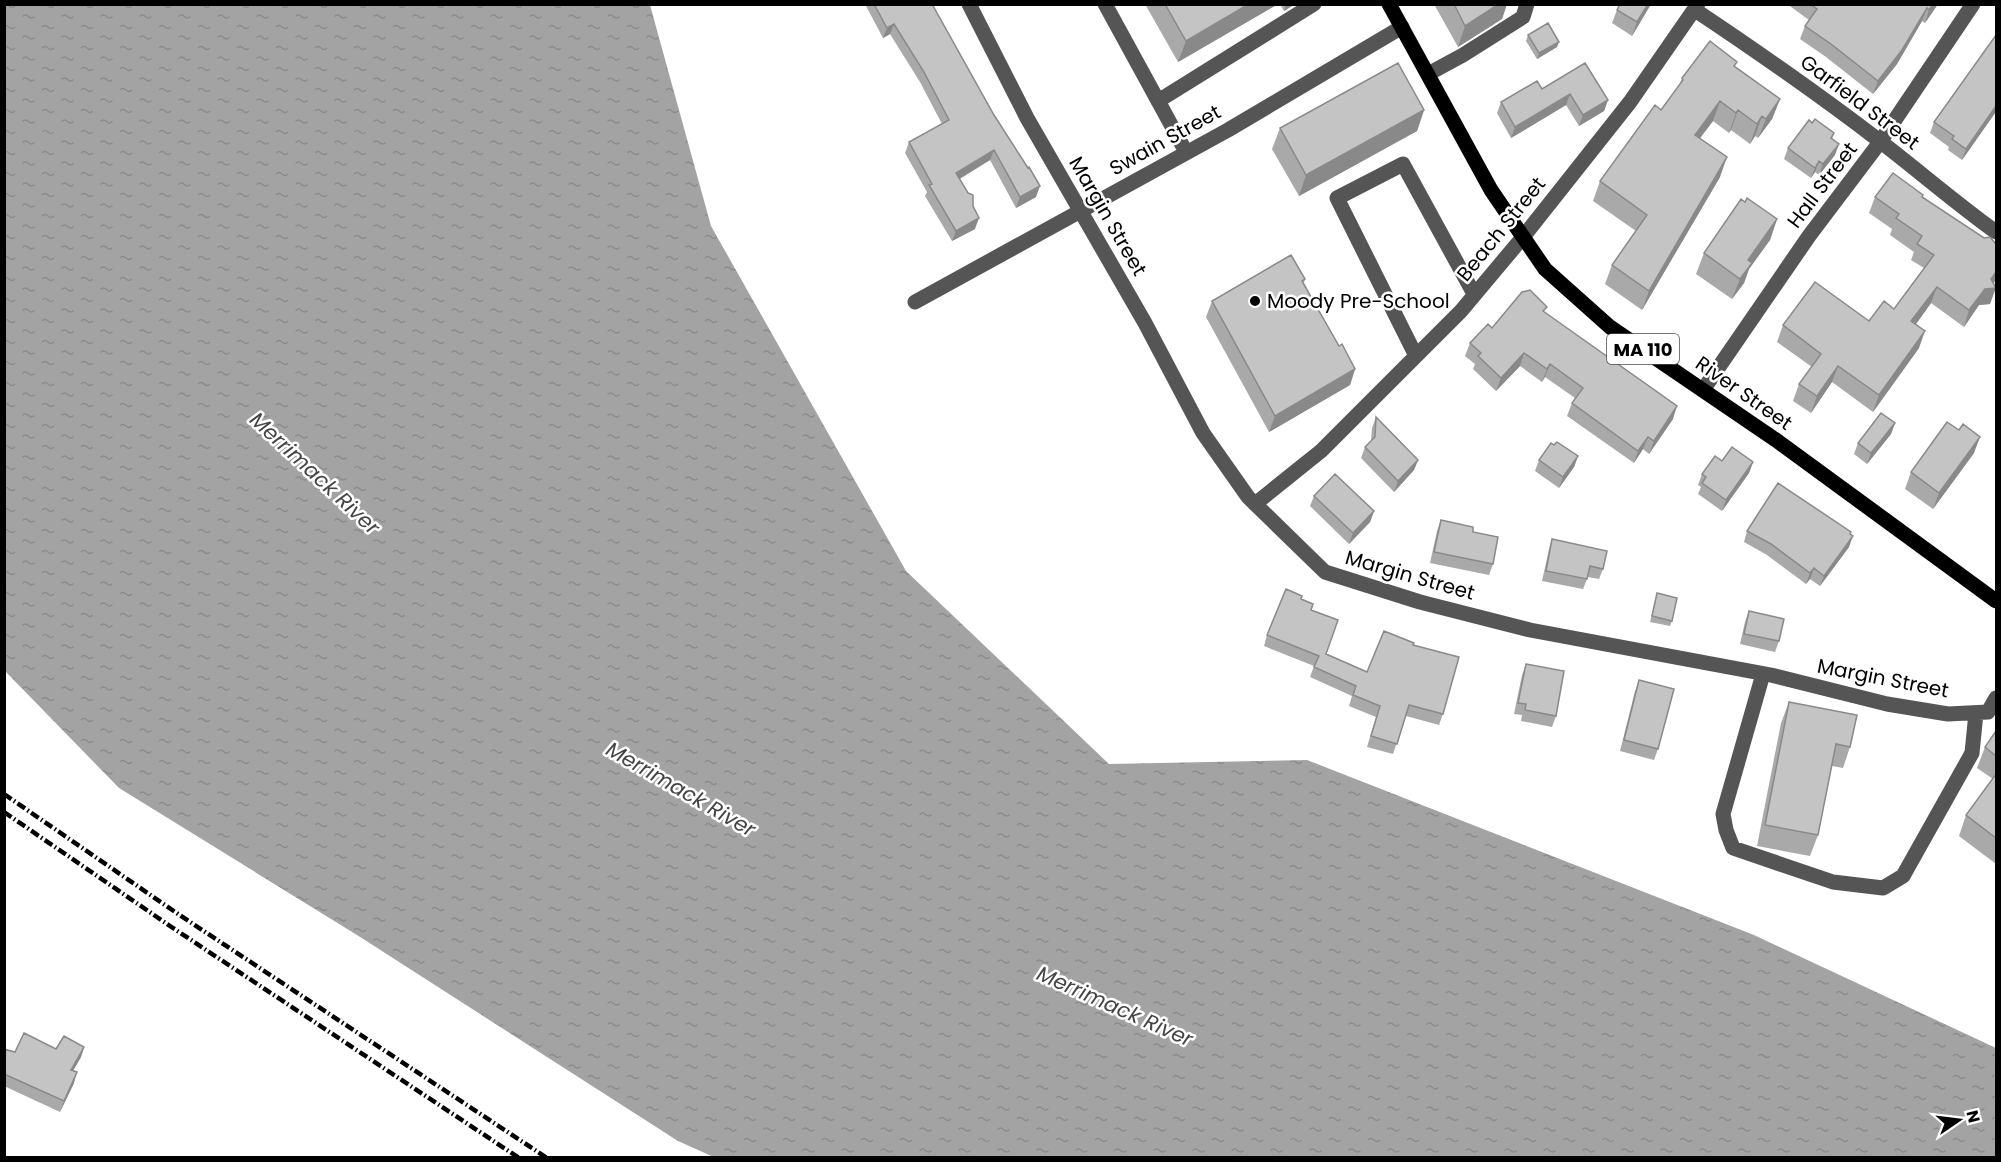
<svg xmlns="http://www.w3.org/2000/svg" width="2001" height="1162" viewBox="0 0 2001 1162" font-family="Poppins,sans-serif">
  <defs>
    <pattern id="water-ripples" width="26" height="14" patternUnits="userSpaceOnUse" patternTransform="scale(1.5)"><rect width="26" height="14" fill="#a3a3a3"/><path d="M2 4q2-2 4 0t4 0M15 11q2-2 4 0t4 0" fill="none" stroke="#8b8b8b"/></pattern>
  </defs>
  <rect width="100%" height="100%" fill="#fff"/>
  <path fill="url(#water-ripples)" d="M5,4L650,5L711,226L906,571L1109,764L1307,760L1754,935L1996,1048V1157L716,1158L678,1141L357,935L119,788L5,671Z"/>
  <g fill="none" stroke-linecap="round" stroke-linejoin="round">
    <path stroke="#555" stroke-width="15" d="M969,4L1027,118L1145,323L1203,433L1248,497L1325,572L1420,602L1530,630L1771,675L1887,704L1948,714L1988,712L1996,698
      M1105,4L1186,152
      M1695,10C1758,52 1821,96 1881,142C1920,172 1957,204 1996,232
      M1428,74L1463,55L1523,17L1527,4
      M1158,101L1314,4
      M915,302L1228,130L1402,27
      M1416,356L1337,198L1403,164L1474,294
      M1703,390L1809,236L1880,142L1973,4
      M1255,504L1321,451L1461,311L1523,237L1630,102L1698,4
      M1763,674L1723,814L1726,830L1733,848L1833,882L1883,888L1903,876L1972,753L1976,713"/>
    <path stroke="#000" stroke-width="15" d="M1389,4L1491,190L1545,269L1610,327L1776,440L1996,601"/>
    <path stroke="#000" stroke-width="4.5" stroke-dasharray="9 3 1.5 3" stroke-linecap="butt" d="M4,794L178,914L547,1158
      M4,812L170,926L519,1158"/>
  </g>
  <path fill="#a9a9a9" d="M865,4H932L1036,197L1016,208L990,160L960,179L973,206L975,229L952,241L925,196L927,192L905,153L909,142L942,124L920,82L890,34L883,38Z
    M1145,4H1278L1178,62Z
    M1280,4H1295L1284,11Z
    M1434,4H1507L1502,19L1458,47Z
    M1651,4L1632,36L1612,23L1617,10Z
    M1787,4H1938L1925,23L1922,21L1897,64L1873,94L1826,57L1800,39L1805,26L1809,20Z
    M1528,35L1557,47L1537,59L1526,41Z
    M1996,35V113H1995L1962,160L1948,150L1949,147L1930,133L1934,122Z
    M1736,67L1780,99L1772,119L1758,138L1755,136L1750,144L1731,130L1729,133L1713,121L1700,138L1720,177L1642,310L1605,284L1612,265L1636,231L1593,201L1600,181L1661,110L1679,86L1682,78Z
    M1542,89L1608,100L1604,111L1579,126L1566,105L1511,138L1497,113L1501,102Z
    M1424,110L1417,131L1299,196L1272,149L1280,128Z
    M1812,123L1834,133L1832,139L1835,155L1819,175L1815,172L1811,178L1784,159L1788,148Z
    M1923,195V197L1996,279L1994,283L1990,304L1979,305L1964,327L1931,303L1916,324L1919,348L1873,412L1832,382L1811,413L1793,401L1799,384L1812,367L1777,342L1783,325L1869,321L1894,309L1924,268L1911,260L1914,252L1890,235L1892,229L1869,213L1875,197Z
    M1777,219L1770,240L1749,269L1744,283L1732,299L1696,274L1704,253Z
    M1305,279L1304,283L1339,346L1355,369L1350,385L1269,432L1206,317L1212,301Z
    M1545,312L1673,419L1649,454L1643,449L1634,463L1567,416L1572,403L1575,398L1545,377L1542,382L1520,366L1496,391L1473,369L1475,364L1465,356L1470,343L1492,328Z
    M1376,417L1418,460L1414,470L1394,492L1361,458L1365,447L1371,441L1372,428Z
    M1895,423L1891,434L1867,464L1854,454L1858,443Z
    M1554,445L1578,456L1574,467L1559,488L1535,471L1539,460Z
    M1974,453L1933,509L1905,489L1911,472Z
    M1722,461L1753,462L1749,473L1722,511L1698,494L1701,487L1698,485L1702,474Z
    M1314,496L1374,511L1370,522L1349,544L1310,506Z
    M1441,520L1473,532L1493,564L1489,575L1430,563L1437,531Z
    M1747,531L1851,532L1849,547L1820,586L1810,579L1806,584L1767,555L1744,542Z
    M1552,539L1603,569L1599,579L1588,577L1583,589L1542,581L1549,549Z
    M1657,593L1672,621L1670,626L1650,622Z
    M1301,599L1311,610L1326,654L1367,672L1413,645L1443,714L1439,725L1406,716L1393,754L1367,747L1376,717L1349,706L1352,696L1310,677L1314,666L1264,646L1267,635Z
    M1749,611L1779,641L1775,652L1740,644L1745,622Z
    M1526,664L1556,716L1552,727L1521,721L1522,715L1514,714L1522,675Z
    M1639,680L1658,749L1654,760L1620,751L1635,691Z
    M1789,702L1850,747L1843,768L1832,766L1818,835L1810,856L1757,846L1781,723Z
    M1996,731V864L1959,836L1966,815L1993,779L1977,768L1985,747Z
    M84,1047L81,1057L73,1070L74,1083L60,1112L4,1086V1049L15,1052Z"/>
  <path fill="#898989" d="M1249,4H1278L1178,62L1186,41Z
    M1286,4H1295L1284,11Z
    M1499,4H1507L1502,19L1458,47L1465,26Z
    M1648,4H1651L1632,36L1637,22Z
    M1933,4H1938L1925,23L1929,10Z
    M1927,8L1922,21L1897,64L1873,94L1878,81Z
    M894,24L890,34L883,38L887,28Z
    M1559,42L1557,47L1537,59L1539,53Z
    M1570,94L1566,105L1511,138L1515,127Z
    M1780,99L1772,119L1758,138L1766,119Z
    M1608,100L1604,111L1579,126L1583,115Z
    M1720,101L1713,121L1688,154L1695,135Z
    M1996,106L1995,113L1962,160L1966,149Z
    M1424,110L1417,131L1299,196L1306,175Z
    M1738,110L1731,130L1729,133L1736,113Z
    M1762,116L1755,136L1750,144L1757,124Z
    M1839,144L1835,155L1819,175L1823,164Z
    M994,150L990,160L952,183L956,173Z
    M1727,157L1720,177L1642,310L1649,291Z
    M1819,161L1815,172L1811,178L1815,168Z
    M1040,186L1036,197L1016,208L1020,197Z
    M979,218L975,229L952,241L956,231Z
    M1777,219L1770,240L1749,269L1744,283L1732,299L1740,279L1748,260Z
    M1996,272V279L1990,288H1996L1990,304L1979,305L1964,327L1969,310Z
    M1937,287L1931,303L1906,338L1911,321Z
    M1925,331L1919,348L1873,412L1879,395Z
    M1524,353L1520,366L1496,391L1501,378Z
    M1550,364L1545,377L1542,382L1547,369Z
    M1838,366L1832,382L1811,413L1817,396Z
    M1355,369L1350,385L1269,432L1275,416Z
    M1677,406L1673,419L1649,454L1654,441Z
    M1895,423L1891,434L1867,464L1871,453Z
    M1648,437L1643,449L1634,463L1638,451Z
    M1980,437L1974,453L1933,509L1939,493Z
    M1578,456L1574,467L1559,488L1563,477Z
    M1418,460L1414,470L1394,492L1398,481Z
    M1753,462L1749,473L1722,511L1726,500Z
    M1374,511L1370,522L1349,544L1353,533Z
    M1853,536L1849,547L1820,586L1824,576Z
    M1814,568L1810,579L1806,584L1810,573Z
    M84,1047L81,1057L68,1080L71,1070Z
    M77,1072L74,1083L60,1112L64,1101Z"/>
  <path fill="#c4c4c4" stroke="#898989" stroke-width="1.5" d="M874,4H932L994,115L1028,168L1029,167L1040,186L1020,197L994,150L956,173L968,193L973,195V206L979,218L956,231L929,185L932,184L909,142L949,120L924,72L894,24L887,28Z
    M1165,4H1249L1186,41Z
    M1454,4H1499L1465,26Z
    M1620,4H1648L1637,22L1617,10Z
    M1810,4H1933L1929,10L1927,8L1902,50L1878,81L1831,44L1805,26L1817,9Z
    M1548,23L1559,42L1539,53L1528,35Z
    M1996,35V106L1966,149L1952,139L1954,136L1934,122Z
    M1710,41L1737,62L1734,66L1780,99L1766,119L1762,116L1757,124L1738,110L1736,113L1720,101L1695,135L1727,157L1649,291L1612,265L1647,215L1600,181L1655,105L1661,110L1683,80L1682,78Z
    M1398,63L1424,110L1306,175L1280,128Z
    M1585,63L1608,100L1583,115L1570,94L1515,127L1501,102L1537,81L1542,89Z
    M1815,119L1834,133L1831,138L1839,144L1823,164L1819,161L1815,168L1788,148L1809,120L1812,123Z
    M1893,173L1923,195L1922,197L1984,238L1990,237L1996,244V272L1991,279L1996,288L1985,289L1969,310L1937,287L1911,321L1925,331L1879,395L1838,366L1817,396L1799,384L1821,354L1783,325L1815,282L1869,321L1884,301L1894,309L1934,255L1917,244L1922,236L1896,218L1899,214L1875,197Z
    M1747,198L1777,219L1748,260L1752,263L1740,279L1704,253L1741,199L1745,202Z
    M1291,255L1305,279L1302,281L1339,346L1342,344L1355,369L1275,416L1212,301Z
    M1530,290L1547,307L1543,311L1677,406L1654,441L1648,437L1638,451L1572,403L1583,388L1550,364L1547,369L1524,353L1501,378L1478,356L1481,353L1470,343L1488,324L1492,328L1522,292Z
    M1881,413L1895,423L1871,453L1858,443Z
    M1376,417L1418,460L1398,481L1365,447L1375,437Z
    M1947,422L1959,430L1963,424L1980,437L1939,493L1911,472Z
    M1557,442L1578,456L1563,477L1539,460L1551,443L1554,445Z
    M1732,447L1753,462L1726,500L1702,483L1706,477L1702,474L1715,456L1722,461Z
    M1335,474L1374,511L1353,533L1314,496Z
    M1778,483L1851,532L1850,534L1853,536L1824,576L1814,568L1810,573L1771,544L1747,531Z
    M1441,520L1473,527V532L1498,537L1493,564L1434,552Z
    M1552,539L1607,551L1603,569L1590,566L1587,579L1546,571Z
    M1286,589L1302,596L1301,599L1313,604L1311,610L1338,620L1326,654L1367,672L1384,631L1414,643L1413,645L1459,657L1443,714L1409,705L1397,744L1371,736L1380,706L1353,695L1356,686L1314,667L1319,656L1267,635Z
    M1657,593L1677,598L1672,621L1652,616Z
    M1749,611L1784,619L1779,641L1744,634Z
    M1526,664L1564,671L1556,716L1525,710L1526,704L1518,703Z
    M1639,680L1674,689L1658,749L1624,740Z
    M1789,702L1857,715L1850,747L1836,744L1818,835L1765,825Z
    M1996,731V756L1985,747Z
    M1996,774V838L1966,815Z
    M24,1033L56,1049L64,1036L84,1047L71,1070L77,1072L64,1101L4,1074V1049L15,1052Z"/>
  <circle fill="#000" stroke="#fff" stroke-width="2" cx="1255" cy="301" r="6"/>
  <g text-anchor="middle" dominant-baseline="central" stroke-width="5" stroke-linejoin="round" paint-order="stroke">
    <rect fill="#fff" stroke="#4c4c4c" stroke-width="1.5" x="1607" y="334" width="72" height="30" rx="4.5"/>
    <g font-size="18" font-weight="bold" fill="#000">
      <text x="1643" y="349">MA 110</text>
    </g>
    <g font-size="20" fill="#000" stroke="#fff">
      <text transform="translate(1860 102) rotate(37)">Garfield Street</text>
      <text transform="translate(1165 140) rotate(-29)">Swain Street</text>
      <text transform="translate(1822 185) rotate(-53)">Hall Street</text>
      <text transform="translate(1108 216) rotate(60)">Margin Street</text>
      <text transform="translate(1501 229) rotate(-51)">Beach Street</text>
      <text transform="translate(1744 393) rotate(35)">River Street</text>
      <text transform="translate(1410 575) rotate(16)">Margin Street</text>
      <text transform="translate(1883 678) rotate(11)">Margin Street</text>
    </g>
    <g font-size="20" fill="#000" stroke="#fff" text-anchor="start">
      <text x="1267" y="301">Moody Pre-School</text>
    </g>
    <g font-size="21" font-style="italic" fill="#444" stroke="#fff">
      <text transform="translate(315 473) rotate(43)">Merrimack River</text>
      <text transform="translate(681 789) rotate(30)">Merrimack River</text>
      <text transform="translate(1115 1006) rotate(24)">Merrimack River</text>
    </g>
  </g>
  <rect width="2001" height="1162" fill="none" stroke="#000000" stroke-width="12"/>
  <g transform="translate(1959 1120) rotate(76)" stroke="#ffffff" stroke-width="4.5" paint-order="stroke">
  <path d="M0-4.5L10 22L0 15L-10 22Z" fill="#000000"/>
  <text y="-9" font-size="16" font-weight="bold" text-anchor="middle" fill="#000000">N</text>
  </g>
</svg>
